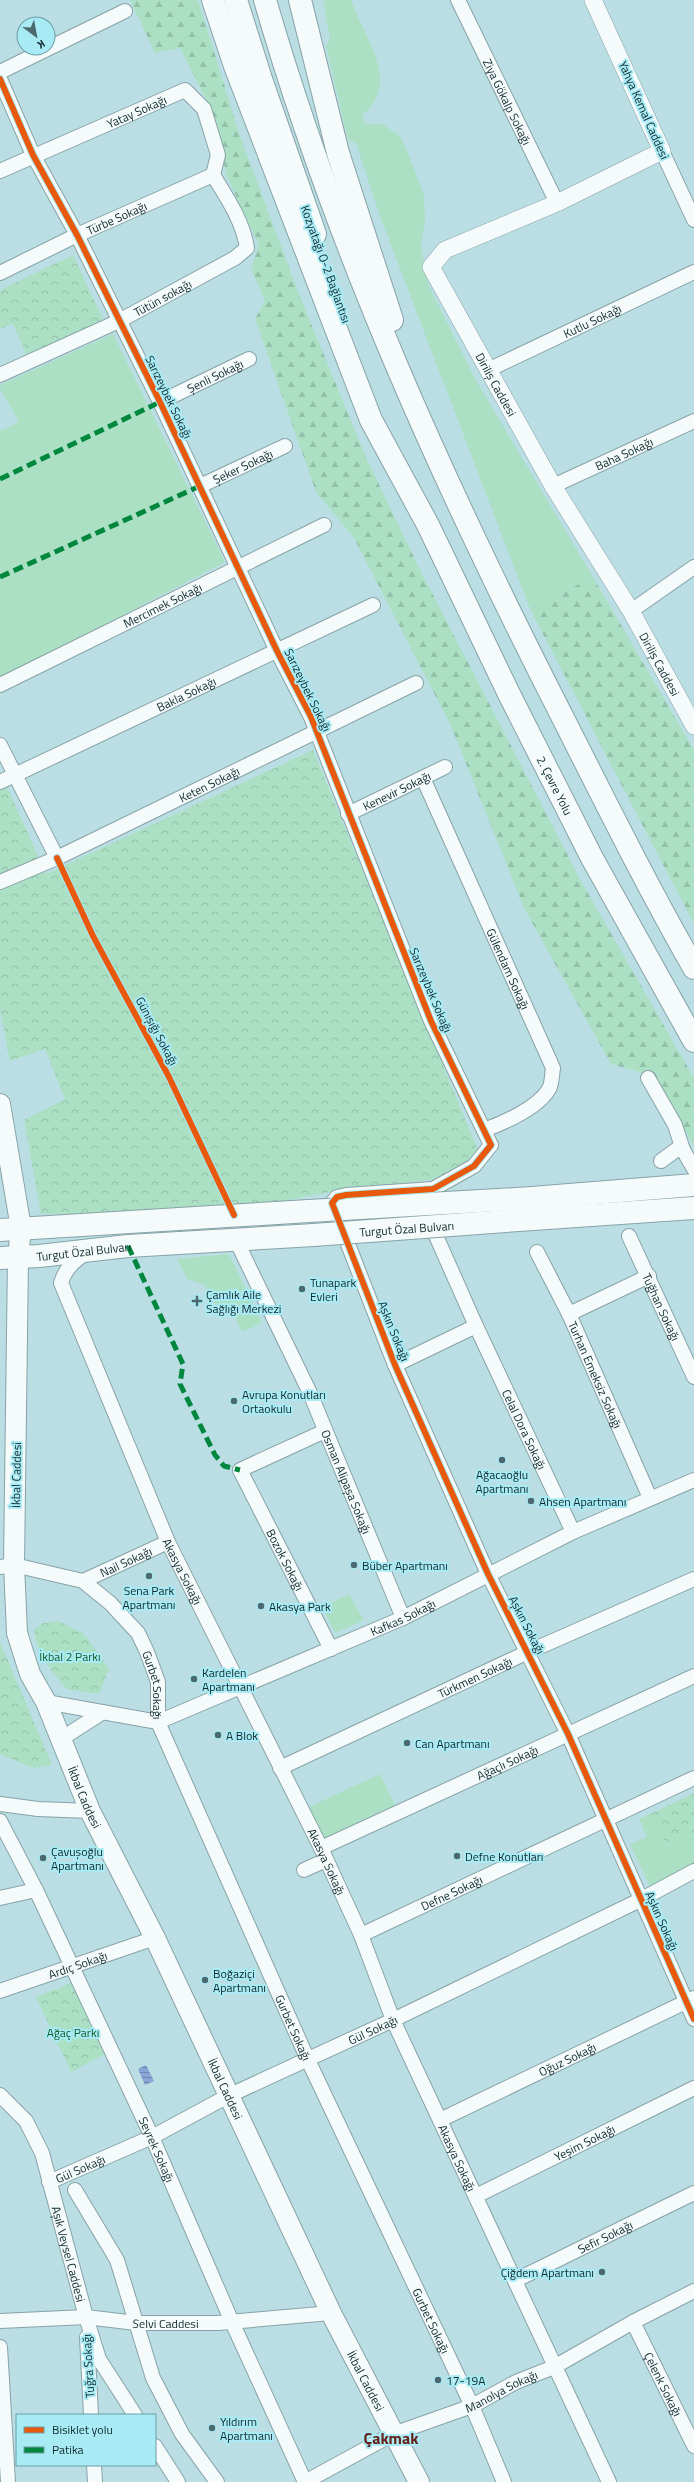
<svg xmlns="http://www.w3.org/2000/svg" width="694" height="2482" viewBox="0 0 694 2482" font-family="'Titillium Web',sans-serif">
  <defs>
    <pattern id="forest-firs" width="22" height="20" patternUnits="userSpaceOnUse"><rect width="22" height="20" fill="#abe0c4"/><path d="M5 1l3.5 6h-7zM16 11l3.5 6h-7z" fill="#92c0a9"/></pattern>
    <pattern id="park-crowns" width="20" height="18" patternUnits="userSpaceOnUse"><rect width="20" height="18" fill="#abe0c4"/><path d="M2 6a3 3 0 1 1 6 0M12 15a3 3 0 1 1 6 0" fill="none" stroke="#92c0a9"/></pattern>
    <pattern id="water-rules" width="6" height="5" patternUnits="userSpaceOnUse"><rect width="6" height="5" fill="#8aa5d8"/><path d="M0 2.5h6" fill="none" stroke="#6f87b0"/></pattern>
  </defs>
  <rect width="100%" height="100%" fill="#badee4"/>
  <path fill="#abe0c4" d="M323,0H351C363,37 403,82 362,115L366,124H382L400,136L410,158L424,195L425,222L421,245L428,284L475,379L593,577L530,609L381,219L356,143L348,140L326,46L330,40Z
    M113,334L225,562L0,679V431L19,422L0,389V385Z
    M229,1254L262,1323L242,1332L233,1313L220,1314L205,1285L187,1279L177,1259Z
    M349,1594L364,1620L335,1633L322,1607Z
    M380,1774L395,1805L324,1838L309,1807Z
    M650,1814L668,1847L694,1834V1868L652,1891L630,1844L647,1837L639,1819Z"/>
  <path fill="url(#forest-firs)" d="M130,0H198L240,136L301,299L365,455L418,566L582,883L694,1078V1146L654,1076L611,1064L524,908L451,726L354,538L316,492L255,319L265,301L251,269L259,245L227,177L212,111L180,48L155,53Z
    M593,577L694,750V924L530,609Z"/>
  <path fill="url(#park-crowns)" d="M73,255L103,319L27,356L13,324L0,329V290Z
    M313,750L480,1155L445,1178L330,1192L215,1214H41L24,1120L65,1099L45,1049L10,1061L0,1010V771L46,874Z
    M59,1621L83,1633L109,1669L99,1694L67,1689C51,1671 37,1654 34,1629L44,1623Z
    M0,1642L52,1765L33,1768L0,1754Z
    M694,1793V1834L668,1847L650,1814Z
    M71,1983L105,2054L71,2072L36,1997Z"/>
  <path fill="url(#water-rules)" d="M146,2065L154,2081L145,2085L138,2069Z"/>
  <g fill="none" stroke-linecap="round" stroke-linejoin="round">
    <g stroke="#87a3a8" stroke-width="16">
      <g id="minor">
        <path id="s1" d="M458,0L557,203"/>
        <path d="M0,72L125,11"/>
        <path d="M0,79L33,155L77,235L160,402L277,651L311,717L431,1021L491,1145L474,1166L433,1189L346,1195L337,1197L332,1203L395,1365L488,1574L568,1734L694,2019"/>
        <path d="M662,151L694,220"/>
        <path id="s2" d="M0,171L185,90L204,109L218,155L213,175"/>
        <path id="s3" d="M0,273L77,235L213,175"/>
        <path id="s4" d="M490,369L694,272"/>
        <path id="s5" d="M0,375L119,321L235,258L247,248C243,221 227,198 213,175"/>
        <path id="s6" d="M160,402L249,359"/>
        <path id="s7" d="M200,486L285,446"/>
        <path id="s8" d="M553,486L694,421"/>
        <path d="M631,611L694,567"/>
        <path id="s9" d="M0,685L324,525"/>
        <path d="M0,745L57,858"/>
        <path id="s10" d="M423,778L553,1068C552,1074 552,1084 549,1089C538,1108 503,1123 484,1130"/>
        <path id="s11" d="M0,782L373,605"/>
        <path id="s12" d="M348,814L445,767"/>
        <path id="s13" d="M0,882L57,858L416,683"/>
        <path d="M648,1078L675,1125L683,1150L694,1169"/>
        <path d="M661,1161L680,1147L683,1150"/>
        <path id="s14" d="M429,1220L476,1326L573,1532"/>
        <path id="s15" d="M629,1236L694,1377"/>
        <path id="s16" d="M235,1238L310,1393L403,1618"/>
        <path id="s17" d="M537,1252L569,1314L650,1498"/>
        <path id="s18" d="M86,1253C74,1261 65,1269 61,1283L168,1542L321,1848L361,1935L393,2020L609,2482"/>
        <path d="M569,1314L649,1276"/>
        <path d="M395,1365L476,1326"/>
        <path id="s19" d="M325,1431L240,1470L331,1649"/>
        <path id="s20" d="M0,1567L14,1565L83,1581L110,1603L138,1633L147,1652L158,1682V1722L308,2060L472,2406L504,2482"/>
        <path id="s21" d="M83,1581L168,1542"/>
        <path id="s22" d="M46,1702L158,1722L403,1618L573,1532L694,1480"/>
        <path d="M61,1739L103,1712"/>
        <path id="s23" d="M280,1768L528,1652L694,1579"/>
        <path d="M0,1804L38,1809L90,1811"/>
        <path id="s24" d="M0,1821L36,1890L152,2137L232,2322L305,2482"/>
        <path id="s25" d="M321,1848L694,1676"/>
        <path d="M304,1870L326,1860"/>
        <path d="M0,1898L36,1890"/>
        <path id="s26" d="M361,1935L694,1778"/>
        <path id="s27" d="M0,1991L155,1938"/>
        <path id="s28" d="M0,2095L26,2121L42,2153L86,2317L99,2359L135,2415"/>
        <path id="s29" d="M440,2120L694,1998"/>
        <path id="s30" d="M49,2182L152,2137L228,2096L393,2020L640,1900L694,1871"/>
        <path d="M75,2190L117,2260L153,2378L182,2434L217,2482"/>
        <path id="s31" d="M476,2196L694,2088"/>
        <path id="s32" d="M516,2280L694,2193"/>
        <path id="s33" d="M0,2321L86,2317L136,2323H218L331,2313"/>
        <path id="s34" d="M633,2322L694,2446"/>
        <path d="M87,2337L91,2415"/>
        <path d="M0,2347L8,2482"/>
        <path d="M155,2446L178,2482"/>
        <path d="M94,2465L95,2482"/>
        <path id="s35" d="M305,2482L393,2434L472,2406L516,2382L554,2367L633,2322L694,2291"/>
      </g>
    </g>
    <g stroke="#87a3a8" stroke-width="18">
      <g id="tertiary">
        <path id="s36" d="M593,0L662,151L557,203L445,250L431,267L553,486L631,611L694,726"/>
      </g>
    </g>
    <g stroke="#87a3a8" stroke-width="22">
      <g id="secondary">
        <path id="s37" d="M0,1104L21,1228L18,1257L14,1565L17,1633L30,1674L46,1702L90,1811L155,1938L331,2313L419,2482"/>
      </g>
    </g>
    <g stroke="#87a3a8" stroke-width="24">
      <g id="primary">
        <path d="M532,1198L694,1185"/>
        <path d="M533,1219L694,1208"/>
        <path d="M0,1230L309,1211"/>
        <path id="s38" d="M0,1258L39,1256L128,1246L314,1235"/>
      </g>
    </g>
    <g stroke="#87a3a8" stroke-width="24">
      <g id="motorway">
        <path id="s39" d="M213,0L235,66L371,420L428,525L509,694L592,858L694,1041"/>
        <path d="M236,0L261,79L315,234"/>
        <path d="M265,0C337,249 445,487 563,718C605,801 647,886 694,968"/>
        <path d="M300,0L338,153L392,320"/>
      </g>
    </g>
    <use href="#minor" stroke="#f5fafb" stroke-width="14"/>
    <use href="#tertiary" stroke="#f5fafb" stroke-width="17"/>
    <use href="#secondary" stroke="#f5fafb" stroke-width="20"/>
    <use href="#primary" stroke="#f5fafb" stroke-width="22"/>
    <use href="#motorway" stroke="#f5fafb" stroke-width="22"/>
    <g stroke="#87a3a8" stroke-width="24" stroke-linecap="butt">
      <g id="primary-bridge">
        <path d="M309,1211L532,1198"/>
        <path id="s40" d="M314,1235L533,1219"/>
      </g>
    </g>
    <use href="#primary-bridge" stroke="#f5fafb" stroke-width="22"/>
    <path stroke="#00873e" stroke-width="5" stroke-dasharray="10 5" stroke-linecap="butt" d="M0,479L160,402
      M0,577L200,486
      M128,1246L183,1364L180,1384L215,1455L224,1466L240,1470"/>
    <g stroke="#a9ebf5" stroke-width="8">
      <path id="cycleway" d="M0,79L33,155L77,235L160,402L277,651L311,717L431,1021L491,1145L474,1166L433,1189L346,1195L337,1197L332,1203L395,1365L488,1574L568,1734L694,2019
        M57,858L93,936L169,1077L234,1215"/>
    </g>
    <use href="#cycleway" stroke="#e8590c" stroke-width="6"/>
  </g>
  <g fill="#4b696e" stroke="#a9ebf5" stroke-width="1.5">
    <circle cx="302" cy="1289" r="4"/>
    <path d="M195 1295h4v4h4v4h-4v4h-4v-4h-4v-4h4z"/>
    <circle cx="234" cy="1401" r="4"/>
    <circle cx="502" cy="1460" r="4"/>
    <circle cx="531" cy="1501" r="4"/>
    <circle cx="354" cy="1565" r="4"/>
    <circle cx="149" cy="1576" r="4"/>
    <circle cx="261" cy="1606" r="4"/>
    <circle cx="194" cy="1679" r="4"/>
    <circle cx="218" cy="1735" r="4"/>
    <circle cx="407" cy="1743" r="4"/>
    <circle cx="457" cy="1856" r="4"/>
    <circle cx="43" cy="1858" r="4"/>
    <circle cx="205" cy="1980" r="4"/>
    <circle cx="602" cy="2272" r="4"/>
    <circle cx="438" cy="2380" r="4"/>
    <circle cx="212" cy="2428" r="4"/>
  </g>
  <g text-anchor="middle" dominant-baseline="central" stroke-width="4" stroke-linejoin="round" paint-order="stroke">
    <g font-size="12" fill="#0f2a2e" stroke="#a9ebf5">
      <text stroke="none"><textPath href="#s1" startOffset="113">Ziya Gökalp Sokağı</textPath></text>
      <text transform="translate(644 110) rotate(66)">Yahya Kemal Caddesi</text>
      <text stroke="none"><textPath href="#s2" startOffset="149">Yatay Sokağı</textPath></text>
      <text stroke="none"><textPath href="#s3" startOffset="129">Türbe Sokağı</textPath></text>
      <text transform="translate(326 264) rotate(70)">Kozyatağı O-2 Bağlantısı</text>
      <text stroke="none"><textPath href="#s5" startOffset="180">Tütün sokağı</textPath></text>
      <text stroke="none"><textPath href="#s4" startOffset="113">Kutlu Sokağı</textPath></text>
      <text stroke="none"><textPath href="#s6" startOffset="61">Şenli Sokağı</textPath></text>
      <text stroke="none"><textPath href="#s36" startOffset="561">Diriliş Caddesi</textPath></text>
      <text transform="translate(169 397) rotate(64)">Sarızeybek Sokağı</text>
      <text stroke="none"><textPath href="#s8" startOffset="78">Baha Sokağı</textPath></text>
      <text stroke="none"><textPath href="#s7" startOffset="47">Şeker Sokağı</textPath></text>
      <text stroke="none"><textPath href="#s9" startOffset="181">Mercimek Sokağı</textPath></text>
      <text stroke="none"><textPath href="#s36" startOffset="885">Diriliş Caddesi</textPath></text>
      <text transform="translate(308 690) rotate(64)">Sarızeybek Sokağı</text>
      <text stroke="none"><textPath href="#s11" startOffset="206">Bakla Sokağı</textPath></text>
      <text stroke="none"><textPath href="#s13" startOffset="231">Keten Sokağı</textPath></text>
      <text stroke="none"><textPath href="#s39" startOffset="858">2. Çevre Yolu</textPath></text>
      <text stroke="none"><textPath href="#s12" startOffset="54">Kenevir Sokağı</textPath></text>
      <text stroke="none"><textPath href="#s10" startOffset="209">Gülendam Sokağı</textPath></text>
      <text transform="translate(431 990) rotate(67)">Sarızeybek Sokağı</text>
      <text transform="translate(157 1031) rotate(62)">Günışığı Sokağı</text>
      <text stroke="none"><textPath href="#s40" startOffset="93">Turgut Özal Bulvarı</textPath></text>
      <text stroke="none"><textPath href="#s38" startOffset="84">Turgut Özal Bulvarı</textPath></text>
      <text stroke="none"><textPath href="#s15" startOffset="78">Tuğhan Sokağı</textPath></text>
      <text transform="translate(394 1331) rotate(68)">Aşkın Sokağı</text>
      <text stroke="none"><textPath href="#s17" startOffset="136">Turhan Emeksiz Sokağı</textPath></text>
      <text stroke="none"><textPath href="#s14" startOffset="230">Celal Dora Sokağı</textPath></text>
      <text transform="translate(16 1475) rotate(-89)">İkbal Caddesi</text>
      <text stroke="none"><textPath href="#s16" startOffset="268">Osman Alipaşa Sokağı</textPath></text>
      <text stroke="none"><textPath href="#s19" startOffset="194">Bozok Sokağı</textPath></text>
      <text stroke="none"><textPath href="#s21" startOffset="47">Nail Sokağı</textPath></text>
      <text stroke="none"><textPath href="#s18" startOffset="353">Akasya Sokağı</textPath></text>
      <text stroke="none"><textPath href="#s22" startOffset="380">Kafkas Sokağı</textPath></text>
      <text transform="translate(527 1625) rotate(63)">Aşkın Sokağı</text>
      <text stroke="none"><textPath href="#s23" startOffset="215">Türkmen Sokağı</textPath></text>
      <text stroke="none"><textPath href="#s20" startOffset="216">Gurbet Sokağı</textPath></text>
      <text stroke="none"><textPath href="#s25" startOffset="205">Ağaçlı Sokağı</textPath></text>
      <text stroke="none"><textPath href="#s37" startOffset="709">İkbal Caddesi</textPath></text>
      <text stroke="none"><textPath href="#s18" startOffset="677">Akasya Sokağı</textPath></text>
      <text stroke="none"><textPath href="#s26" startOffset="100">Defne Sokağı</textPath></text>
      <text transform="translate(662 1921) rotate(66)">Aşkın Sokağı</text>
      <text stroke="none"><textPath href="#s27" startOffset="82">Ardıç Sokağı</textPath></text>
      <text stroke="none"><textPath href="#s20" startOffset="588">Gurbet Sokağı</textPath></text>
      <text stroke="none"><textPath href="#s30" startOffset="358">Gül Sokağı</textPath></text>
      <text stroke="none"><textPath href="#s29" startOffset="141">Oğuz Sokağı</textPath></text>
      <text stroke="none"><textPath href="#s37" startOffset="1033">İkbal Caddesi</textPath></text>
      <text stroke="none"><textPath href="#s31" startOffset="121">Yeşim Sokağı</textPath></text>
      <text stroke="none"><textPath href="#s24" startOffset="364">Seyrek Sokağı</textPath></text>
      <text stroke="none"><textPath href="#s18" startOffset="1001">Akasya Sokağı</textPath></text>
      <text stroke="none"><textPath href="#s30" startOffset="34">Gül Sokağı</textPath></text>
      <text stroke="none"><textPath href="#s32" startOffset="99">Sefir Sokağı</textPath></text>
      <text stroke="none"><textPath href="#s28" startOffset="177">Aşık Veysel Caddesi</textPath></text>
      <text stroke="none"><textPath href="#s20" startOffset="912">Gurbet Sokağı</textPath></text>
      <text stroke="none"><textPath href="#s33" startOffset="166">Selvi Caddesi</textPath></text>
      <text transform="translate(88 2366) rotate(-93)">Tuğra Sokağı</text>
      <text stroke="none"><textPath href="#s37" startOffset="1357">İkbal Caddesi</textPath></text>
      <text stroke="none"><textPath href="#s34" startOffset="69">Çelenk Sokağı</textPath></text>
      <text stroke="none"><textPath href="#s35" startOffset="217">Manolya Sokağı</textPath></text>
    </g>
    <g font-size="12" fill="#0f2a2e" stroke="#a9ebf5" text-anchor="start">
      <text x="310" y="1282">Tunapark<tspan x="310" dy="14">Evleri</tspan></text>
      <text x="206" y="1294">Çamlık Aile<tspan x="206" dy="14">Sağlığı Merkezi</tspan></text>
      <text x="242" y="1394">Avrupa Konutları<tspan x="242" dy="14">Ortaokulu</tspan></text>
      <text x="502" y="1474" text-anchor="middle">Ağacaoğlu<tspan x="502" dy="14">Apartmanı</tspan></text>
      <text x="539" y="1501">Ahsen Apartmanı</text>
      <text x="362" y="1565">Büber Apartmanı</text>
      <text x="149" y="1590" text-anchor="middle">Sena Park<tspan x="149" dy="14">Apartmanı</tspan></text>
      <text x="269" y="1606">Akasya Park</text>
      <text x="202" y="1672">Kardelen<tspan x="202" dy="14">Apartmanı</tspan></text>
      <text x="226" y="1735">A Blok</text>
      <text x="415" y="1743">Can Apartmanı</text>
      <text x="51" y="1851">Çavuşoğlu<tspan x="51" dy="14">Apartmanı</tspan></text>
      <text x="465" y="1856">Defne Konutları</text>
      <text x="213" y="1973">Boğaziçi<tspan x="213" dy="14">Apartmanı</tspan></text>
      <text x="594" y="2272" text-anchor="end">Çiğdem Apartmanı</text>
      <text x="446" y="2380">17-19A</text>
      <text x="220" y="2421">Yıldırım<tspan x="220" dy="14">Apartmanı</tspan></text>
    </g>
    <g font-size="12" fill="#125f2a" stroke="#a9ebf5">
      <text x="70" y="1656">İkbal 2 Parkı</text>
      <text x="73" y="2032">Ağaç Parkı</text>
    </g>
    <g font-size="16" font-weight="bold" fill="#67231b" stroke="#a9ebf5">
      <text x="391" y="2438">Çakmak</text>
    </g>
  </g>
  <rect x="16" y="2414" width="140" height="52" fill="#a9ebf5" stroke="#6b9ea5"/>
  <rect x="24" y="2427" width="20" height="6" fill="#e8590c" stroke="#6b9ea5"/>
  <text x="52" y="2434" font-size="12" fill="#0f2a2e">Bisiklet yolu</text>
  <rect x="24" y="2447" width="20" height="6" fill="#00873e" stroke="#6b9ea5"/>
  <text x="52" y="2454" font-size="12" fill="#0f2a2e">Patika</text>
  <g transform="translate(36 36) rotate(148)"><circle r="19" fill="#a9ebf5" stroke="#6b9ea5"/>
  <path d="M0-3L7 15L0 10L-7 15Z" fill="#4b696e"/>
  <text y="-6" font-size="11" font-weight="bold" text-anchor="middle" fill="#0f2a2e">K</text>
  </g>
</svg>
